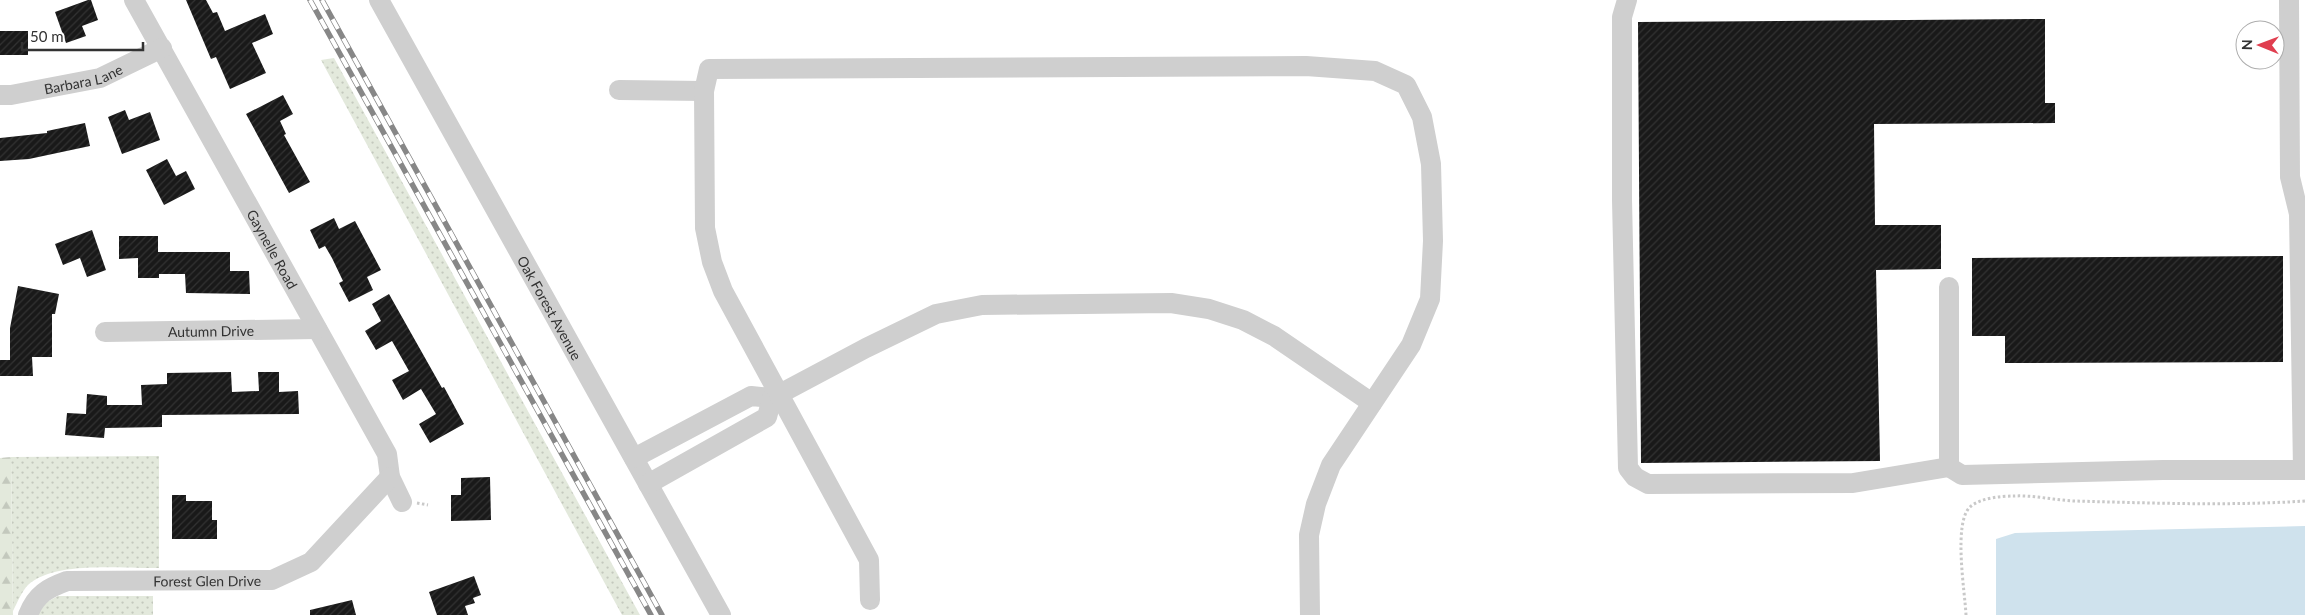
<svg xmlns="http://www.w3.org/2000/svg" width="2305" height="615" viewBox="0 0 2305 615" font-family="Lato,sans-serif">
  <defs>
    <pattern id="grass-dots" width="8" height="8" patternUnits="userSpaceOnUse" patternTransform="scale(1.25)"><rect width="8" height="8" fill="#e3e9dc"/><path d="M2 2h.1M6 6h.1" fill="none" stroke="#c3c8bd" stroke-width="1.8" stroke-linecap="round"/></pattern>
    <pattern id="forest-firs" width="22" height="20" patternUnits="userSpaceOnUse" patternTransform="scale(1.25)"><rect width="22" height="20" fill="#e3e9dc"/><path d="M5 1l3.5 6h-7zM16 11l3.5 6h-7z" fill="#c3c8bd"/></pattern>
    <pattern id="building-hatch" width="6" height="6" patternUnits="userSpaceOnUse" patternTransform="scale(1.25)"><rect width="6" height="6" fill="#191919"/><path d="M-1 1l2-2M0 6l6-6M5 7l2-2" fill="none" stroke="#323232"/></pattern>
  </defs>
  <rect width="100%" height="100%" fill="#fff"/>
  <path fill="url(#grass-dots)" d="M334,58L640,615H622L321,60Z
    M159,456V568C124,569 55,560 28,585C22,591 17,603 13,611L11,457Z
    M58,596H153V615H37L41,605Z"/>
  <path fill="url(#forest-firs)" d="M11,457L13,615H0V458Z"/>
  <path fill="#cfe2ed" d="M2305,526V615H1996V539L2015,533Z"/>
  <path fill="url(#building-hatch)" d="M88,0H91L98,20L82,26L86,36L66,43L55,12Z
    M186,0H206L213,13L217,12L225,31L265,14L273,34L252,43L266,73L230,89L216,57L211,59Z
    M2045,19V103H2055V123L1874,124L1875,225H1941V269L1876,270L1880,461L1641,463L1638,22Z
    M0,31H28V55H0Z
    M283,95L293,114L280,121L286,134L284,135L310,182L289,193L246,114Z
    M125,110L129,120L150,112L160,140L122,154L108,117Z
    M85,123L90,146L29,159L0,161V138L47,133V131Z
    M167,159L176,176L186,171L195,189L164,205L146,170Z
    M334,218L339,229L355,221L381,270L367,277L373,290L349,302L339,283L343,281L332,258L325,246L319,249L310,230Z
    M92,230L106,270L87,277L80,258L63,265L55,244Z
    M119,236H158V252H230V271H249L250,294L186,293L185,274H159V278H138V258L119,259Z
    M2283,256V362L2005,363V336H1972V258Z
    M18,286L59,294L55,314H52V357H32L33,376H0V360H10V328Z
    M389,294L442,388L444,387L464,424L430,443L419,424L436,414L421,389L403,400L392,380L409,371L392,341L376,350L365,331L381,321L372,304Z
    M231,372L232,392L259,391L258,372H279V392L298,391L299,414L162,415V427L105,428L104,438L65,435L67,413L86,414L87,394L107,396V405H142L141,385L167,384V373Z
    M490,477L491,520L451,521V495H461V478Z
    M172,495H186V501H212V520H217V539H172Z
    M474,576L481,595L473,598L475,603L465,606L468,615H437L429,592Z
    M352,600L356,615H310V610Z"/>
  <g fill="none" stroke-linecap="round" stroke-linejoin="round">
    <path stroke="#c9c9c9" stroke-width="3" stroke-dasharray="2.5 2.5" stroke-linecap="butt" d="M417,503L428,505
      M1966,615C1965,592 1953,523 1970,507C1980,498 2001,496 2014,496C2033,495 2054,500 2074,501C2150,503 2229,506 2305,501"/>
    <g stroke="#cfcfcf" stroke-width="20">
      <path id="s1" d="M134,0L387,454L390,477L402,502"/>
      <path id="s2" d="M379,0L721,615"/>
      <path d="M1627,0L1622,17V200L1628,468L1635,477L1648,484L1853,483L1949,467"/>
      <path d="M2289,0L2290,177L2299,214L2303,470"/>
      <path d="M619,90L704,91"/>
      <path id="s3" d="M0,95H11L100,78L162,48"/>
      <path d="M1949,287V467L1962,475L2163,470H2305"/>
      <path id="s4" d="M105,332L317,329"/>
      <path d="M634,458L751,396L772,398L866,348L936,314L982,305L1171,303L1209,309L1243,320L1274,336L1372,403"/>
      <path d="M648,484L767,417L772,398"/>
      <path d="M870,600L869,560L723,291L712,262L705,228L704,91L709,69L1306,66L1375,71L1406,85L1422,117L1431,164L1433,241L1430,299L1411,345L1331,465L1316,504L1309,535L1310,615"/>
      <path id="s5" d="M28,615C36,594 48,588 67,581L272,580L311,562L390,477"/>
    </g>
    <g stroke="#878787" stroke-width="5.5">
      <path id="rail" d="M310,0L651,615
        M322,0L662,615"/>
    </g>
    <use href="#rail" stroke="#fff" stroke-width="4" stroke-dasharray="11" stroke-linecap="butt"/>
  </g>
  <g text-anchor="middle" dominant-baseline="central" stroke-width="5" stroke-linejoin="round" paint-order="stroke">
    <g font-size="14" fill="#323232" stroke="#fff">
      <text stroke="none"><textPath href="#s3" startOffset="85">Barbara Lane</textPath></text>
      <text stroke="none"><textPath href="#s1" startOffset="285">Gaynelle Road</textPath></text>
      <text stroke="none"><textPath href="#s2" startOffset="352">Oak Forest Avenue</textPath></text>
      <text stroke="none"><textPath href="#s4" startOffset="106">Autumn Drive</textPath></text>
      <text stroke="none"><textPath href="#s5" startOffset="194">Forest Glen Drive</textPath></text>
    </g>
  </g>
  <g transform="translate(2260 45) rotate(271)"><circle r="24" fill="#ffffff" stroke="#adadad"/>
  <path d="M0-4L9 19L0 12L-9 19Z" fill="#e03e4f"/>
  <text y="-8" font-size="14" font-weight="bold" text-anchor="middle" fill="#323232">N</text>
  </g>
  <path d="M22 42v8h121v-8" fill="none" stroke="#323232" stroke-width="2.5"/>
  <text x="30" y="42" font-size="15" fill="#323232" stroke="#ffffff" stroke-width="4" paint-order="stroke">50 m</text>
</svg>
